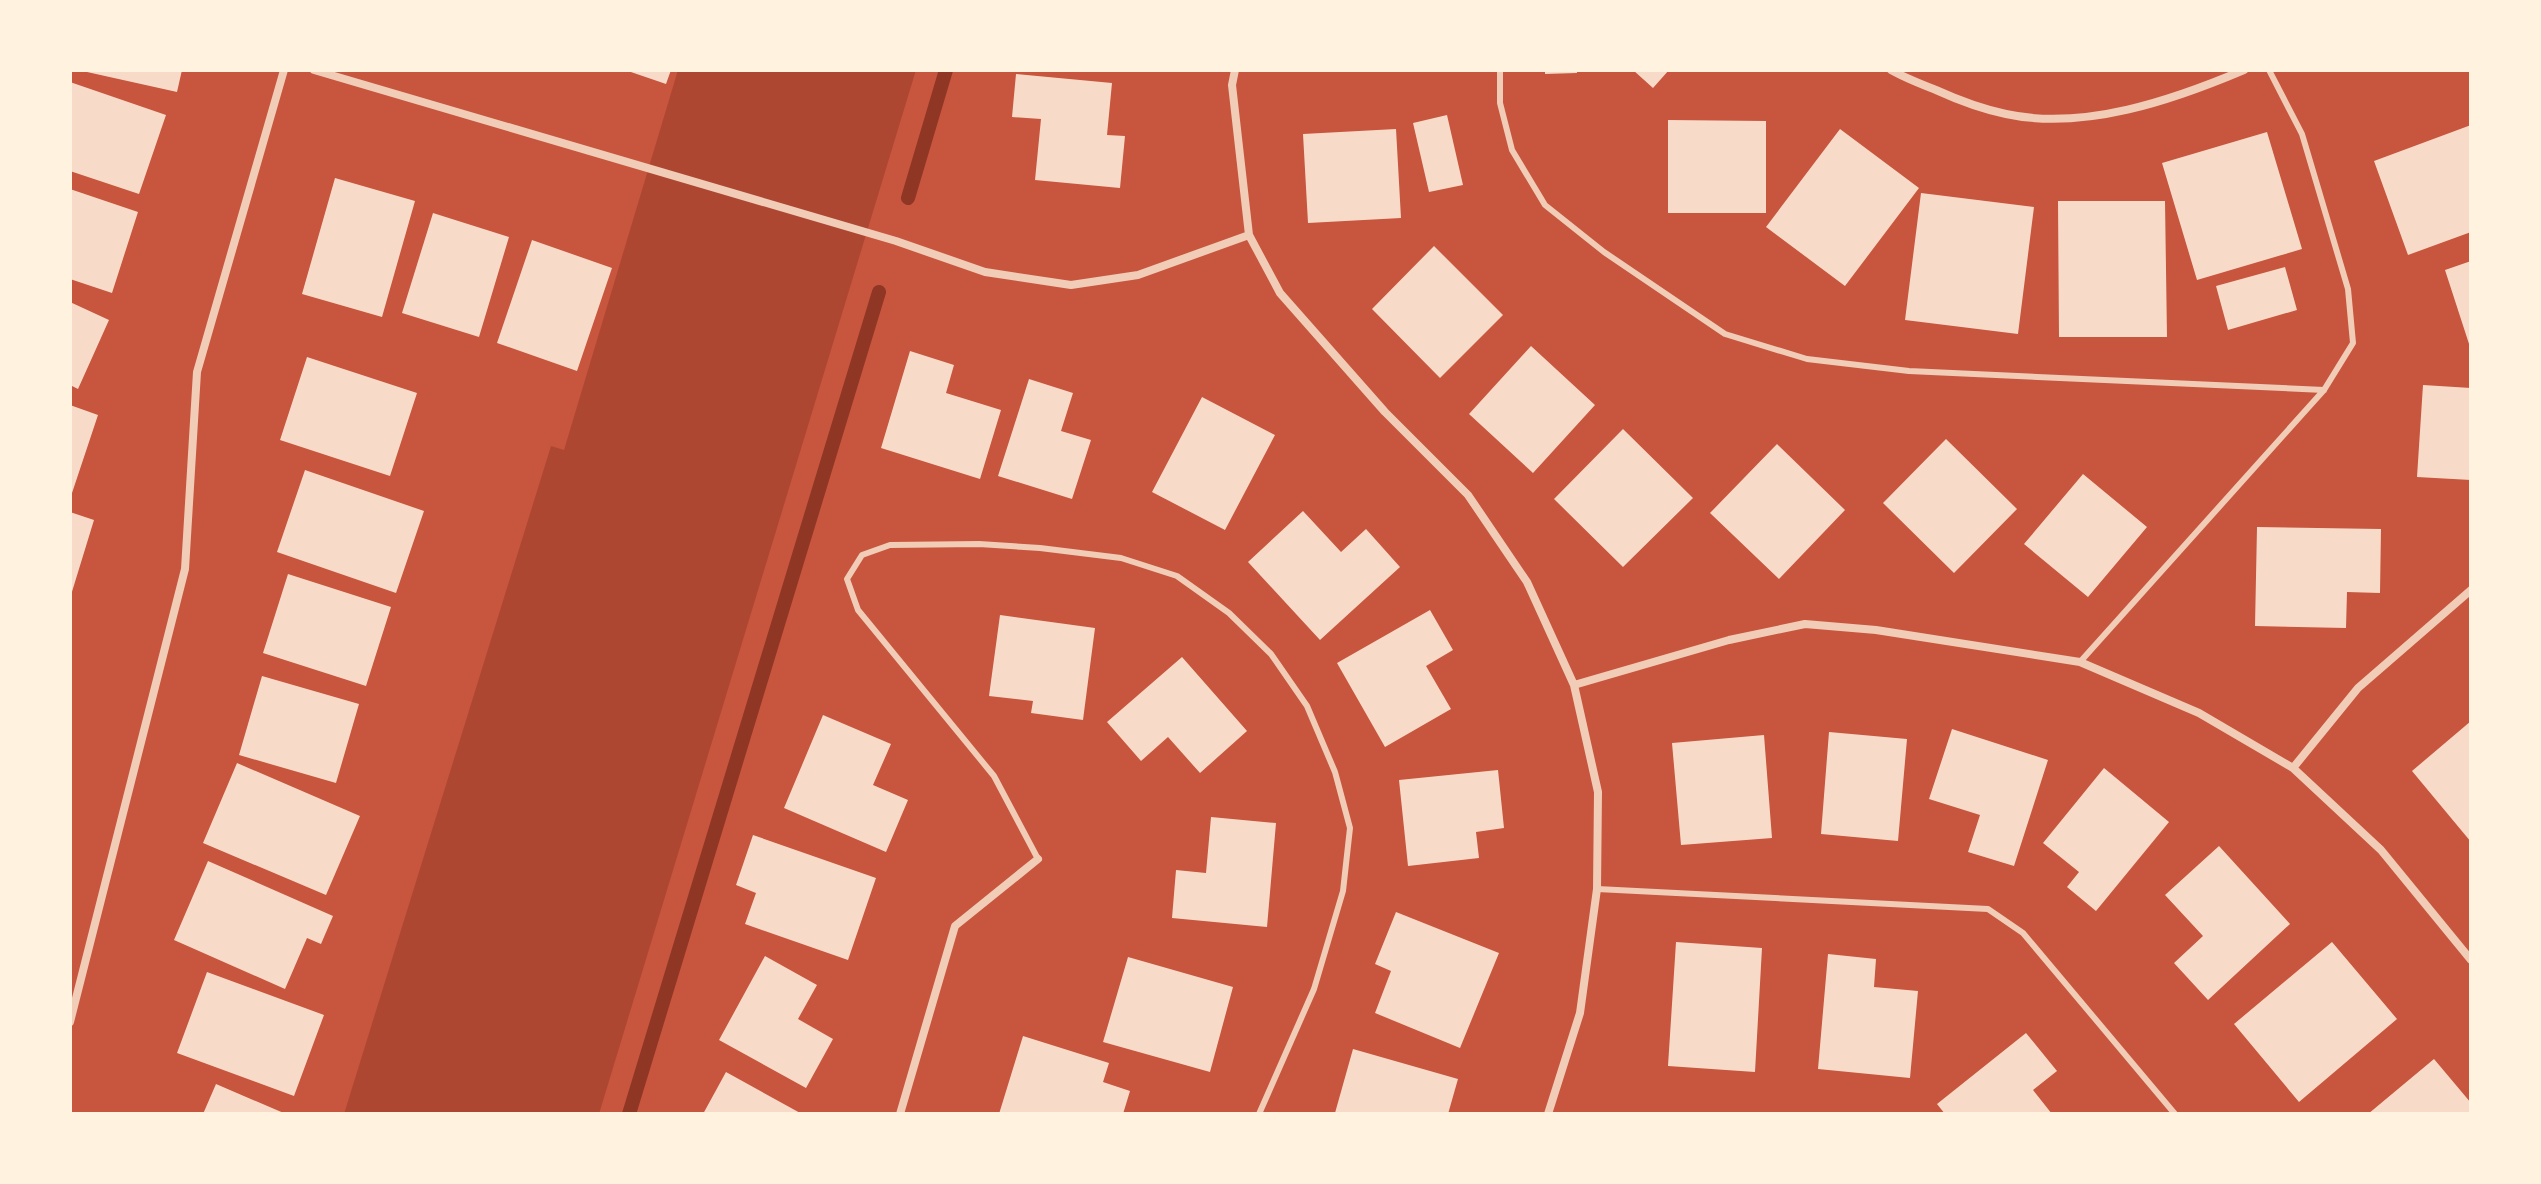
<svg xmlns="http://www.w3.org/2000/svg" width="2541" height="1184" viewBox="0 0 2541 1184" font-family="Inter,sans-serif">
  <rect width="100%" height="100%" fill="#c8553d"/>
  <path fill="#ae4732" d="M678,70H916L599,1114H344L551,446L564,450Z"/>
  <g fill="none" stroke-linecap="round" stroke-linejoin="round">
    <path stroke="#8f3625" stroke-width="14" d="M908,198L946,70
      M629,1114L879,292"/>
  </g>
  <path fill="#f7dbc8" d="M78,70H182L177,92Z
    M625,70H671L666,84Z
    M1545,70H1577V73L1545,74Z
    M1633,70H1669L1653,88Z
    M1016,74L1112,83L1107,135L1125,136L1120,188L1035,180L1041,119L1012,117Z
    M70,82L166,115L139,194L70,171Z
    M1447,115L1463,185L1429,192L1413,123Z
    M1668,120L1766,121V213H1668Z
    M2471,125V232L2408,255L2374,161Z
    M1396,129L1401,218L1308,223L1303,134Z
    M1840,129L1919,188L1845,286L1766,227Z
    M2267,132L2302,249L2197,280L2162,163Z
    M335,178L415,201L382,317L302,294Z
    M70,189L138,212L112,293L70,279Z
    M1921,193L2034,207L2018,334L1905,320Z
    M2058,201H2165L2167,337H2059Z
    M433,213L509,237L479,337L402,313Z
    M532,240L612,268L577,371L497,343Z
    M1434,246L1503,315L1440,378L1372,309Z
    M2471,261V347H2470L2445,270Z
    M2285,267L2297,310L2228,330L2216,286Z
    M70,302L109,320L78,389L70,385Z
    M1531,346L1595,405L1533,473L1469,414Z
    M910,351L954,365L946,393L1001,410L980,479L881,448Z
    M307,357L417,393L390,476L280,440Z
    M1029,379L1073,393L1061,431L1091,440L1072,499L998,476Z
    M2423,385L2471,388V480L2417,477Z
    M1202,397L1275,435L1225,530L1152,492Z
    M70,405L98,415L71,496H70Z
    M1623,429L1693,498L1623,567L1554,499Z
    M1946,439L2017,509L1954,573L1883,503Z
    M1777,444L1845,510L1779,579L1710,513Z
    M305,470L424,511L396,593L277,552Z
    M2083,474L2147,527L2088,597L2024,544Z
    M1303,511L1341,552L1366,529L1400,567L1320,640L1248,562Z
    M70,512L94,520L71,595H70Z
    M2257,527L2381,529L2380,593L2347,592L2346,628L2255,626Z
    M288,574L391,607L366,686L263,653Z
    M1430,610L1453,650L1426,666L1451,709L1385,747L1337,663Z
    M1000,615L1095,628L1083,720L1031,713L1033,701L989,696Z
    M1182,657L1247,731L1200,773L1168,737L1141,761L1107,722Z
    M262,676L359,704L336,783L239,755Z
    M823,715L891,744L873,785L908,800L886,852L784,808Z
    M2471,721V842L2412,771Z
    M1952,729L2048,760L2014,866L1968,852L1980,815L1929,799Z
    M1829,732L1907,739L1898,841L1821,834Z
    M1764,735L1772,838L1681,845L1672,743Z
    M237,763L360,816L326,895L203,843Z
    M2104,768L2169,822L2096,911L2067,887L2079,872L2043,843Z
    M1498,770L1504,828L1476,832L1479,858L1408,866L1399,780Z
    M1211,817L1276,823L1267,927L1172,918L1176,870L1206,873Z
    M753,835L876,878L848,960L745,924L756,893L736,885Z
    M2219,846L2290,924L2208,1000L2174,963L2203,936L2165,895Z
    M208,861L333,916L321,944L307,938L285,989L174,940Z
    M1396,912L1499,953L1460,1048L1375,1013L1391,971L1375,964Z
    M1676,942L1762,948L1755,1072L1668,1066Z
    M2332,942L2397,1019L2299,1102L2234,1024Z
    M1828,954L1876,959L1874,987L1918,991L1910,1078L1818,1069Z
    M765,956L817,985L798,1019L833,1039L806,1088L719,1040Z
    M1128,957L1233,987L1210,1072L1103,1042Z
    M207,972L324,1015L294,1096L177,1053Z
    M2026,1033L2057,1071L2033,1090L2052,1114H1945L1937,1104Z
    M1023,1036L1109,1063L1103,1082L1130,1091L1123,1114H999Z
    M1353,1049L1458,1079L1448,1114L1335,1113Z
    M2434,1059L2471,1103V1114H2368Z
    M726,1072L802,1114H703Z
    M216,1084L286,1114H203Z"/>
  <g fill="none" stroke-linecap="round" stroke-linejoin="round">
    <path stroke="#f1ccb7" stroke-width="6" d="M1500,70V103L1512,150L1545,205L1604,252L1725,334L1807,359L1909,371L2324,390
      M2080,662L2324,390L2353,343L2348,289L2302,134L2269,70
      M1038,859L994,776L858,610L847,579L862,555L890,545L979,544L1040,548L1121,558L1177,576L1229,613L1271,654L1307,706L1335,772L1350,828L1343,891L1314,989L1259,1114
      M1597,889L1988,909L2023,933L2175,1114"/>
    <path stroke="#f1ccb7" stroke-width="8" d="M314,70L896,241L985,272L1071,285L1138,275L1249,235
      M1235,70L1232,85L1249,235L1280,293L1385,412L1468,495L1527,582L1574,685L1598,792L1597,889L1580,1013L1548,1114
      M1891,70C1905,78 1921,84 1936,90C1958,100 1982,109 2006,114C2084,131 2173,100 2244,70
      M1574,685L1729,640L1805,624L1876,630L2080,662L2199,713L2293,768L2381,850L2471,960
      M2293,768L2358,688L2471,590
      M70,1022L185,569L197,372L284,70
      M900,1114L955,926L1038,859"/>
  </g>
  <rect width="2541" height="1184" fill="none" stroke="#fff3e0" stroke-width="144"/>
</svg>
